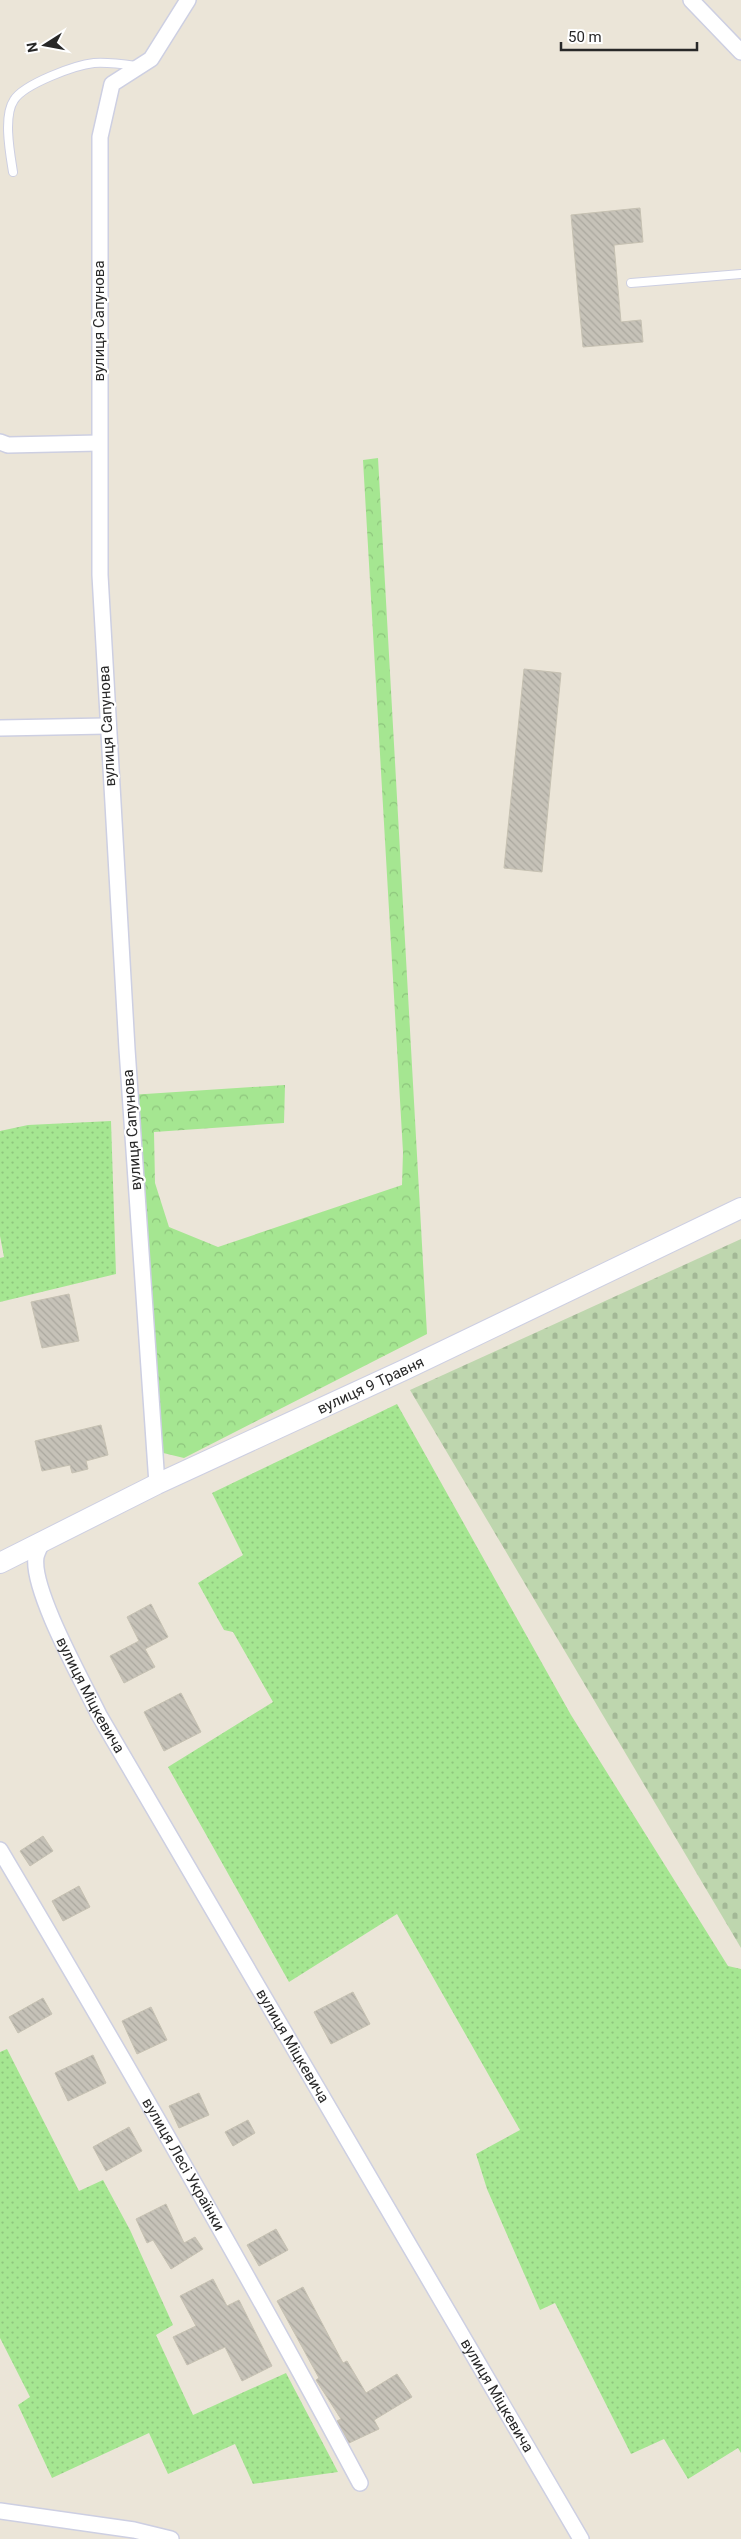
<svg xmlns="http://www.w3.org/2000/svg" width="741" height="2539" viewBox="0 0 741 2539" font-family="Roboto,sans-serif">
  <defs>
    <pattern id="forest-crowns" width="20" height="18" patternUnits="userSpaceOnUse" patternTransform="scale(1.25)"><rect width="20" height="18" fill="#a5e691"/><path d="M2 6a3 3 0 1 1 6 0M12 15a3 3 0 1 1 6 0" fill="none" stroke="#8ec57d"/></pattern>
    <pattern id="cemetery-stones" width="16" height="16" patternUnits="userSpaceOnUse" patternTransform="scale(1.25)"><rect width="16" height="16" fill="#bed6ae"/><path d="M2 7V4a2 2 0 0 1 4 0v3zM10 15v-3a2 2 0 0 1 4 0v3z" fill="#a3b896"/></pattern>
    <pattern id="garden-dots" width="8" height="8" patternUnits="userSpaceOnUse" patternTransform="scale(1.25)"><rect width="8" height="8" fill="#a5e691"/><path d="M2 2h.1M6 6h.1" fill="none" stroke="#8ec57d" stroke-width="1.8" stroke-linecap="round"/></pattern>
    <pattern id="building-back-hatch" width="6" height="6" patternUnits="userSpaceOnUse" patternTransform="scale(1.25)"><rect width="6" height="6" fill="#c6c2b8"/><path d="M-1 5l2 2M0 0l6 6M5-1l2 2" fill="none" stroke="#aaa79e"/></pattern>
  </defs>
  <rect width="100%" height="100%" fill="#ebe5d8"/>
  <path fill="url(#forest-crowns)" d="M378,458L427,1334L184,1458L155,1451L130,1095L285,1085L284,1123L154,1132L155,1183L169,1227L218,1247L402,1185L403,1152L363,460Z"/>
  <path fill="url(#cemetery-stones)" d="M741,1239V1948L410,1390Z"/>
  <path fill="url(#garden-dots)" d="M111,1121L116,1274L0,1302V1258L4,1257L0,1236V1131L28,1125Z
    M397,1404L571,1715L728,1966L741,1969V2453L738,2448L688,2479L664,2439L631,2454L555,2303L540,2310L487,2189L476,2154L520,2130L397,1914L289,1982L168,1767L273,1702L233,1632L224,1630L198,1583L243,1555L212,1493Z
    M7,2049L79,2191L103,2180L130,2230L173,2325L156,2335L193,2415L286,2373L338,2472L253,2484L235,2444L168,2474L149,2433L52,2478L18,2405L30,2397L0,2338V2052Z"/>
  <path fill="url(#building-back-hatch)" stroke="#c6c1b2" d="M640,208L643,242L614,245L621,322L641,320L643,342L583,347L571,215Z
    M524,669L561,673L542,872L504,868Z
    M69,1294L79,1341L42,1348L31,1302Z
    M101,1425L108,1455L86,1461L88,1469L72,1473L70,1465L42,1471L35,1441Z
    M151,1604L168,1637L145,1649L155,1667L124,1683L110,1656L139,1641L127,1617Z
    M181,1693L201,1732L164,1751L144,1712Z
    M43,1836L53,1851L30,1866L20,1851Z
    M79,1886L90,1907L63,1921L52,1901Z
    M353,1992L370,2024L331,2044L314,2012Z
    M43,1998L52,2014L18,2033L9,2017Z
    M151,2007L167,2040L137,2054L122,2021Z
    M93,2055L106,2083L68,2101L55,2073Z
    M199,2093L209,2115L179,2128L169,2106Z
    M248,2120L255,2133L233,2146L225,2132Z
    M129,2127L142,2151L106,2171L93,2147Z
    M166,2204L184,2243L195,2237L203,2249L171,2269L153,2240L147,2243L136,2219Z
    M276,2229L288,2250L259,2266L247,2245Z
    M213,2279L227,2306L239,2300L272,2366L242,2381L225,2347L187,2365L173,2337L196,2326L180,2296Z
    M303,2287L343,2363L347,2361L366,2393L397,2374L412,2397L374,2420L379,2429L349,2443L337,2421L341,2419L316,2380L319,2378L277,2301Z"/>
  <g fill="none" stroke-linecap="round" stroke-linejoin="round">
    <g stroke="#cdcfe2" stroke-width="10">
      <path id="lane" d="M13,172C10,153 3,116 14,100C24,84 75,65 94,63C108,62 122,64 136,66
        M631,283L741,274"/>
    </g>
    <g stroke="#cdcfe2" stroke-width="18">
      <g id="street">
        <path d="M691,0L741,52"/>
        <path d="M0,442L8,445L99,443"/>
        <path d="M0,728L107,726"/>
        <path d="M157,1484L127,1049L100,575V137L112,84L151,59L188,0"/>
        <path id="s1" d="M42,1542C40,1547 37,1552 36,1557C31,1590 83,1682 99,1715L581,2539"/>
        <path id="s2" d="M0,1850C124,2059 246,2269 360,2483"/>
        <path d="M0,2511L134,2530L171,2539"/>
      </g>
    </g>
    <g stroke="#cdcfe2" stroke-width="22">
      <g id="secondary">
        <path id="s3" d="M0,1563L157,1484L404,1370L741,1208"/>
      </g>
    </g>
    <use href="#lane" stroke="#fff" stroke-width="8"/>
    <use href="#street" stroke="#fff" stroke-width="15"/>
    <use href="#secondary" stroke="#fff" stroke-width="20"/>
  </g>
  <g text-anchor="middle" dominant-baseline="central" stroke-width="4.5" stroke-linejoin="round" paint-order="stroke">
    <g font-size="15" fill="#282828" stroke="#fff">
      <text transform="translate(99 321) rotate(-90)">вулиця Сапунова</text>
      <text transform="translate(107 726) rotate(-93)">вулиця Сапунова</text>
      <text transform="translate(132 1130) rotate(-94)">вулиця Сапунова</text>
      <text stroke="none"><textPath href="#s3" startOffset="411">вулиця 9 Травня</textPath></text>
      <text stroke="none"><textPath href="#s1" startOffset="166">вулиця Міцкевича</textPath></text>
      <text stroke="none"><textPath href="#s1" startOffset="571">вулиця Міцкевича</textPath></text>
      <text stroke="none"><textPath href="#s2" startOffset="364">вулиця Лесі Українки</textPath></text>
      <text stroke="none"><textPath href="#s1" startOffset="976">вулиця Міцкевича</textPath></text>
    </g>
  </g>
  <g transform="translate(45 45) rotate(259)" stroke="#ffffff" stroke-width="4" paint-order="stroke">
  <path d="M0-4L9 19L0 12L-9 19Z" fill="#282828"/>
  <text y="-8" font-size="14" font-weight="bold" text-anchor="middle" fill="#282828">N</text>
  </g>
  <path d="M561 42v8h136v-8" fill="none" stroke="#282828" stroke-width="2.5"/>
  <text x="568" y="42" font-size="15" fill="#282828" stroke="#ffffff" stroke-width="4" paint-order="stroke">50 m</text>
</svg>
